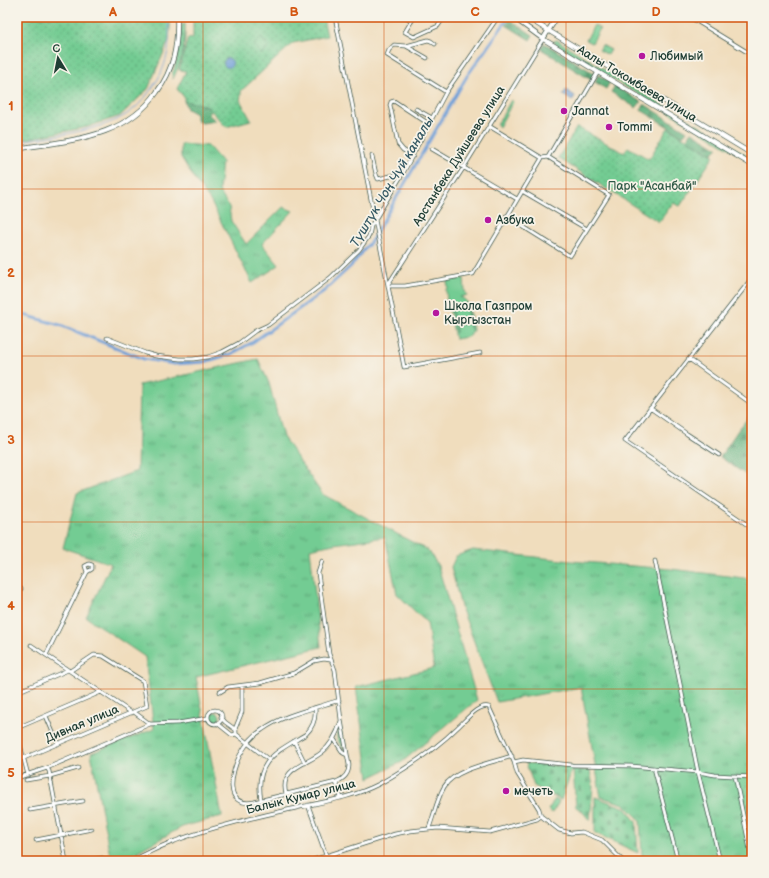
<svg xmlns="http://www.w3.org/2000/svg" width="769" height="878" viewBox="0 0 769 878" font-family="'Balsamiq Sans',sans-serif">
  <defs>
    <pattern id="grass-tufts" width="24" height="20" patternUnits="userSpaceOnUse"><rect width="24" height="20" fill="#73cc93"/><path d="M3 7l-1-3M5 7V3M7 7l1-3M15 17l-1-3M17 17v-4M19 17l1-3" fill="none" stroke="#5ea779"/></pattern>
    <pattern id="forest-firs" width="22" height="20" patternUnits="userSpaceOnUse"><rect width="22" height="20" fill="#5eb07d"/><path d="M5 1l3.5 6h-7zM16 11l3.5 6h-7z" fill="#4d9067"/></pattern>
    <pattern id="cemetery-stones" width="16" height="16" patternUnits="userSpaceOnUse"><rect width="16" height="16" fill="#73cc93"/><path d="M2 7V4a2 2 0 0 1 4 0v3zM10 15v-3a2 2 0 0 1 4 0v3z" fill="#5ea779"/></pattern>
    <pattern id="park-dots" width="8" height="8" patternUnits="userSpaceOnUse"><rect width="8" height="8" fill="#73cc93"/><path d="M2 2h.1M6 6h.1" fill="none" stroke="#5ea779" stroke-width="1.8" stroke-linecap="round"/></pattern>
  </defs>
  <rect width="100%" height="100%" fill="#f7f3e8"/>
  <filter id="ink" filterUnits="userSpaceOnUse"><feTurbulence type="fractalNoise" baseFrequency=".025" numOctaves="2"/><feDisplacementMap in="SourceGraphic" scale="8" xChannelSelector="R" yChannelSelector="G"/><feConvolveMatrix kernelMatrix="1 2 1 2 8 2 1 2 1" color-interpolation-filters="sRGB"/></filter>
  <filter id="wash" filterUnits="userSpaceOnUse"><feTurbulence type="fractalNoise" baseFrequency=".012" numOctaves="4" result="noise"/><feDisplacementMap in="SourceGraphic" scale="16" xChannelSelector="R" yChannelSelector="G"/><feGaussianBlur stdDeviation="0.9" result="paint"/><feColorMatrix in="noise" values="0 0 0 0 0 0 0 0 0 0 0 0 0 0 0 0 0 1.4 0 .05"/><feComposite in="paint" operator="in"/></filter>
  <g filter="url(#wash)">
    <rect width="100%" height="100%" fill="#f0ddbd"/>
    <path fill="url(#grass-tufts)" stroke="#498464" d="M183,24H185C186,44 182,61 173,79L172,75C178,58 180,43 181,26Z
      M557,40L639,91L692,122L691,125L621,84L554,43V41Z
      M511,100L513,102L499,127L497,125Z
      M696,123L752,159V162L694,127Z
      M181,144L208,146L222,162L219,191L229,207L231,221L246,244L283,207L293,211L262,244L279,265L252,283L211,202L195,180L181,157Z
      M258,359L269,383L283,437L322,494L429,551L438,566L477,700L402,762L369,778L356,687L434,668L427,623L397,594L385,537L334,544L310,549L321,647L196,677L222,816L182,827L120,861H111L91,753L154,729L145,657L86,617L111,564L63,548L77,493L137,471L139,385Z
      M473,550L571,561L671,569L752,579V861H647L642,856L640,820L624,804L601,797L581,687L497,702L461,607L451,567L456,556Z
      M210 717a5 5 0 1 1 10 0a5 5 0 1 1-10 0Z
      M340,731L341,732L344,751L337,739V734Z"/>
    <path fill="url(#forest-firs)" stroke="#3e7658" d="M510,20L533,35L530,40L506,25Z
      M544,43L595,74L591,80L541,49Z
      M598,75L610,82L606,89L595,82Z
      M615,86L641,102L636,108L611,92Z
      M184,101L206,105L211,110L209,115L216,121L202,123L196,120V114L187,109Z
      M644,104L687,131L683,136L641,110Z
      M692,132L718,148L712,154L687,139Z
      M752,413V479L720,457L738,430Z"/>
    <path fill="url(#cemetery-stones)" stroke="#498464" d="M526,763L573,767L561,800L534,786Z
      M573,769L590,771L593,786L590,821L582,811L576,807Z
      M595,797L626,808L636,822L638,853L595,833Z"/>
    <path fill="url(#park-dots)" stroke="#498464" d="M17,17H171V18L169,40L148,89L120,116L87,127L17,141Z
      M194,17H323L327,36L293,43L241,91V95L240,100L251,120L226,127L206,105L184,101V97L177,89L186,71L179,70L188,38L193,39V20L186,21V19Z
      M602,45L611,50L608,55L599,50Z
      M577,127L624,153L628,147L649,159L668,128L714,156L680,206L673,203L659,222L558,158Z"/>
    <path fill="#73cc93" stroke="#498464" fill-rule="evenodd" d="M594,25L600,29L592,43L586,40Z
      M261,38L269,47L261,54L254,45Z
      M464,278L465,291L467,295L460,297L464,299L468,303L473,330L470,335L467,337L455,339L449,307L447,305L446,289L448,288L447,281ZM465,302L467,305L471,330L469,323L456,326V333L451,305L455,325L469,322Z
      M555,799L559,802L552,813L548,810Z"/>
    <path fill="#6d9ed7" stroke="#466e86" d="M223.5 63a4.5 4.5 0 1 1 9 0a4.5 4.5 0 1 1-9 0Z
      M566,90L575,96L572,101L563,95Z"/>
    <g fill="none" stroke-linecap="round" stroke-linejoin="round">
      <path stroke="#6d9ed7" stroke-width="1" d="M17,142C48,136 106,131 131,111C142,103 150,91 158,79C168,61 172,37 167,17"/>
      <path stroke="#6d9ed7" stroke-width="3" d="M17,313L60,325L144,359L174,364L204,362L231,354L253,342L324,291L351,266L372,240L467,76L509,17"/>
    </g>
  </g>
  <g filter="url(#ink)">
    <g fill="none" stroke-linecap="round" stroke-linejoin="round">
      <g stroke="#3e5549" stroke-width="4.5">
        <path id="minor" d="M335,17L404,367L480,353
          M406,17L412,21
          M414,17L405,32L414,37L438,26L444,17
          M690,17L752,55
          M435,44L431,41L428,40L406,46L394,45L389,50L387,55L446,92
          M406,46L427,58
          M416,109L432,118
          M489,126L542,158L548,157L609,195L570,256L506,216
          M432,149L517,199
          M372,156L376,174L378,179L403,173
          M413,156L403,150L398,144L390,105L391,102L394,101L429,124
          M548,157L598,72
          M522,191L587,229
          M752,278L625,441L752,528
          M389,283L464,167L543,39
          M389,286H405L473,274L542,158
          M107,338L145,353L156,356L180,359H193L208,357L222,352L239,343L255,331L268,325L330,278L359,250L369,236L371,226L403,173L446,92L498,17
          M689,359L752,404
          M650,408L687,434L719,455
          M322,561L318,573L329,654L335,670L341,720L349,765C349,774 344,779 336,782L254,802C223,808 231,772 240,755C245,746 252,736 262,730C284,714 314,709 339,700
          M655,561L698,772L720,861
          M17,592L21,589
          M31,645L132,713
          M46,655L87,572L92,569V565L89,564L85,566L87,572
          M17,692L68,670
          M220,692L228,687L260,683L294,673L314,661L324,659L330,660
          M208 717a7 7 0 1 1 14 0a7 7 0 1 1-14 0Z
          M134,712L150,724
          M46,716L58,744
          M217,723L232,735L236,734V730L225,722L221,717
          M17,728L101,692
          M235,729L242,712V686
          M17,733L28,775
          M236,734L269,760
          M334,739L343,753L347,755
          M294,741L305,763
          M17,759L24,758L147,706L143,681L103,656L94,655L70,671
          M514,762L523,760L572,765L631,766L698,772L715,775L752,777
          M47,768L49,771L66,861
          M654,768L678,861
          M735,776L752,859
          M17,778L47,768L150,724L178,723L208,718
          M26,780L50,776L78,768
          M336,782L341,798
          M286,794C279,768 306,765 321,753C332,745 337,734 341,721
          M261,800C254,760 277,752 306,734C313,727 316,718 315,708
          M308,805L326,855
          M30,810L83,801
          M541,816L559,830L571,833L582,832L602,840L623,861
          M429,828C434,815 437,799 444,787C454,769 494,762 512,756
          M36,840L92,829
          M17,848L20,861
          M87,861L102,858
          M131,861C146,854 160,846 175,841C210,828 247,819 283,811C315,803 350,799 379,784C407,768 435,750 458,727C465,721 479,703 489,707L514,762L517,773L539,809L541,816L537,819L490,832L438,828L410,831L395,834L310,861"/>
      </g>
      <g stroke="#3e5549" stroke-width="5.5">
        <path id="major" d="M513,17L543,39L752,165
          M526,17L752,154
          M543,39L557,17
          M17,149C68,140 125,139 157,92C174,69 178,45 177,17"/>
      </g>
      <use href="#minor" stroke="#fff" stroke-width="3"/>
      <use href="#major" stroke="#fff" stroke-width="4"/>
    </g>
  </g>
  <path fill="none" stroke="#d45610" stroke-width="1" stroke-opacity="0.55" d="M203,17V861M384,17V861M566,17V861M17,189H752M17,356H752M17,522H752M17,689H752"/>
  <g fill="#b5179e" stroke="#f7f3e8" stroke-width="1.5">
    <circle cx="642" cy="56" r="4"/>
    <circle cx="564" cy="111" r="4"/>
    <circle cx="609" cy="127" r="4"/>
    <circle cx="488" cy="220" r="4"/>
    <circle cx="436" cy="313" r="4"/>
    <circle cx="506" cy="791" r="4"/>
  </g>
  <g text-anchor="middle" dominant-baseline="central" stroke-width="3.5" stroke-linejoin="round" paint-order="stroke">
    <g font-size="12" fill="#1f3d34" stroke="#f7f3e8" text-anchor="start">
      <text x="650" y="56">Любимый</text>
      <text x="572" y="111">Jannat</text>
      <text x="617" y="127">Tommi</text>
      <text x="496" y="220">Азбука</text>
      <text x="444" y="306">Школа Газпром<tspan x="444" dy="14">Кыргызстан</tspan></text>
      <text x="514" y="791">мечеть</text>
    </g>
    <g font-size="12" fill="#1f3d34" stroke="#f7f3e8">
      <text transform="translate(637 84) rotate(31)">Аалы Токомбаева улица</text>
      <text transform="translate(459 156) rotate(-58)">Арстанбека Дуйшеева улица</text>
      <text transform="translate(82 724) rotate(-23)">Дивная улица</text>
      <text transform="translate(301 797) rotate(-14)">Балык Кумар улица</text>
    </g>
    <g font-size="12" fill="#305a47" stroke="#f7f3e8">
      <text x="652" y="186">Парк "Асанбай"</text>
    </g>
    <g font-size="13" font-style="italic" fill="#365a65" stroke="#f7f3e8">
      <text transform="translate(392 182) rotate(-59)">Түштүк Чоң Чүй каналы</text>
    </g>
  </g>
  <rect width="769" height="878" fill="none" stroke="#f7f3e8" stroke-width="44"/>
  <g transform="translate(58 58) rotate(350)" stroke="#f7f3e8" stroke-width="3" paint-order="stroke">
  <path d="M0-3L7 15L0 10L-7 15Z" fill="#1f3d34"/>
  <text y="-6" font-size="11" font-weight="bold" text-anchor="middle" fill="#1f3d34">С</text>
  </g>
  <rect x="22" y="22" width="725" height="834" fill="none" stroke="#d45610" stroke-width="1.5"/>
  <g font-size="13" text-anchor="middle" font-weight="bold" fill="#d45610">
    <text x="113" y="16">A</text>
    <text x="294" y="16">B</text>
    <text x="475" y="16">C</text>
    <text x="656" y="16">D</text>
    <text x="11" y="110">1</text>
    <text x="11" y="277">2</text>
    <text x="11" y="444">3</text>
    <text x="11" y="610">4</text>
    <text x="11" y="777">5</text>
  </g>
</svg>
